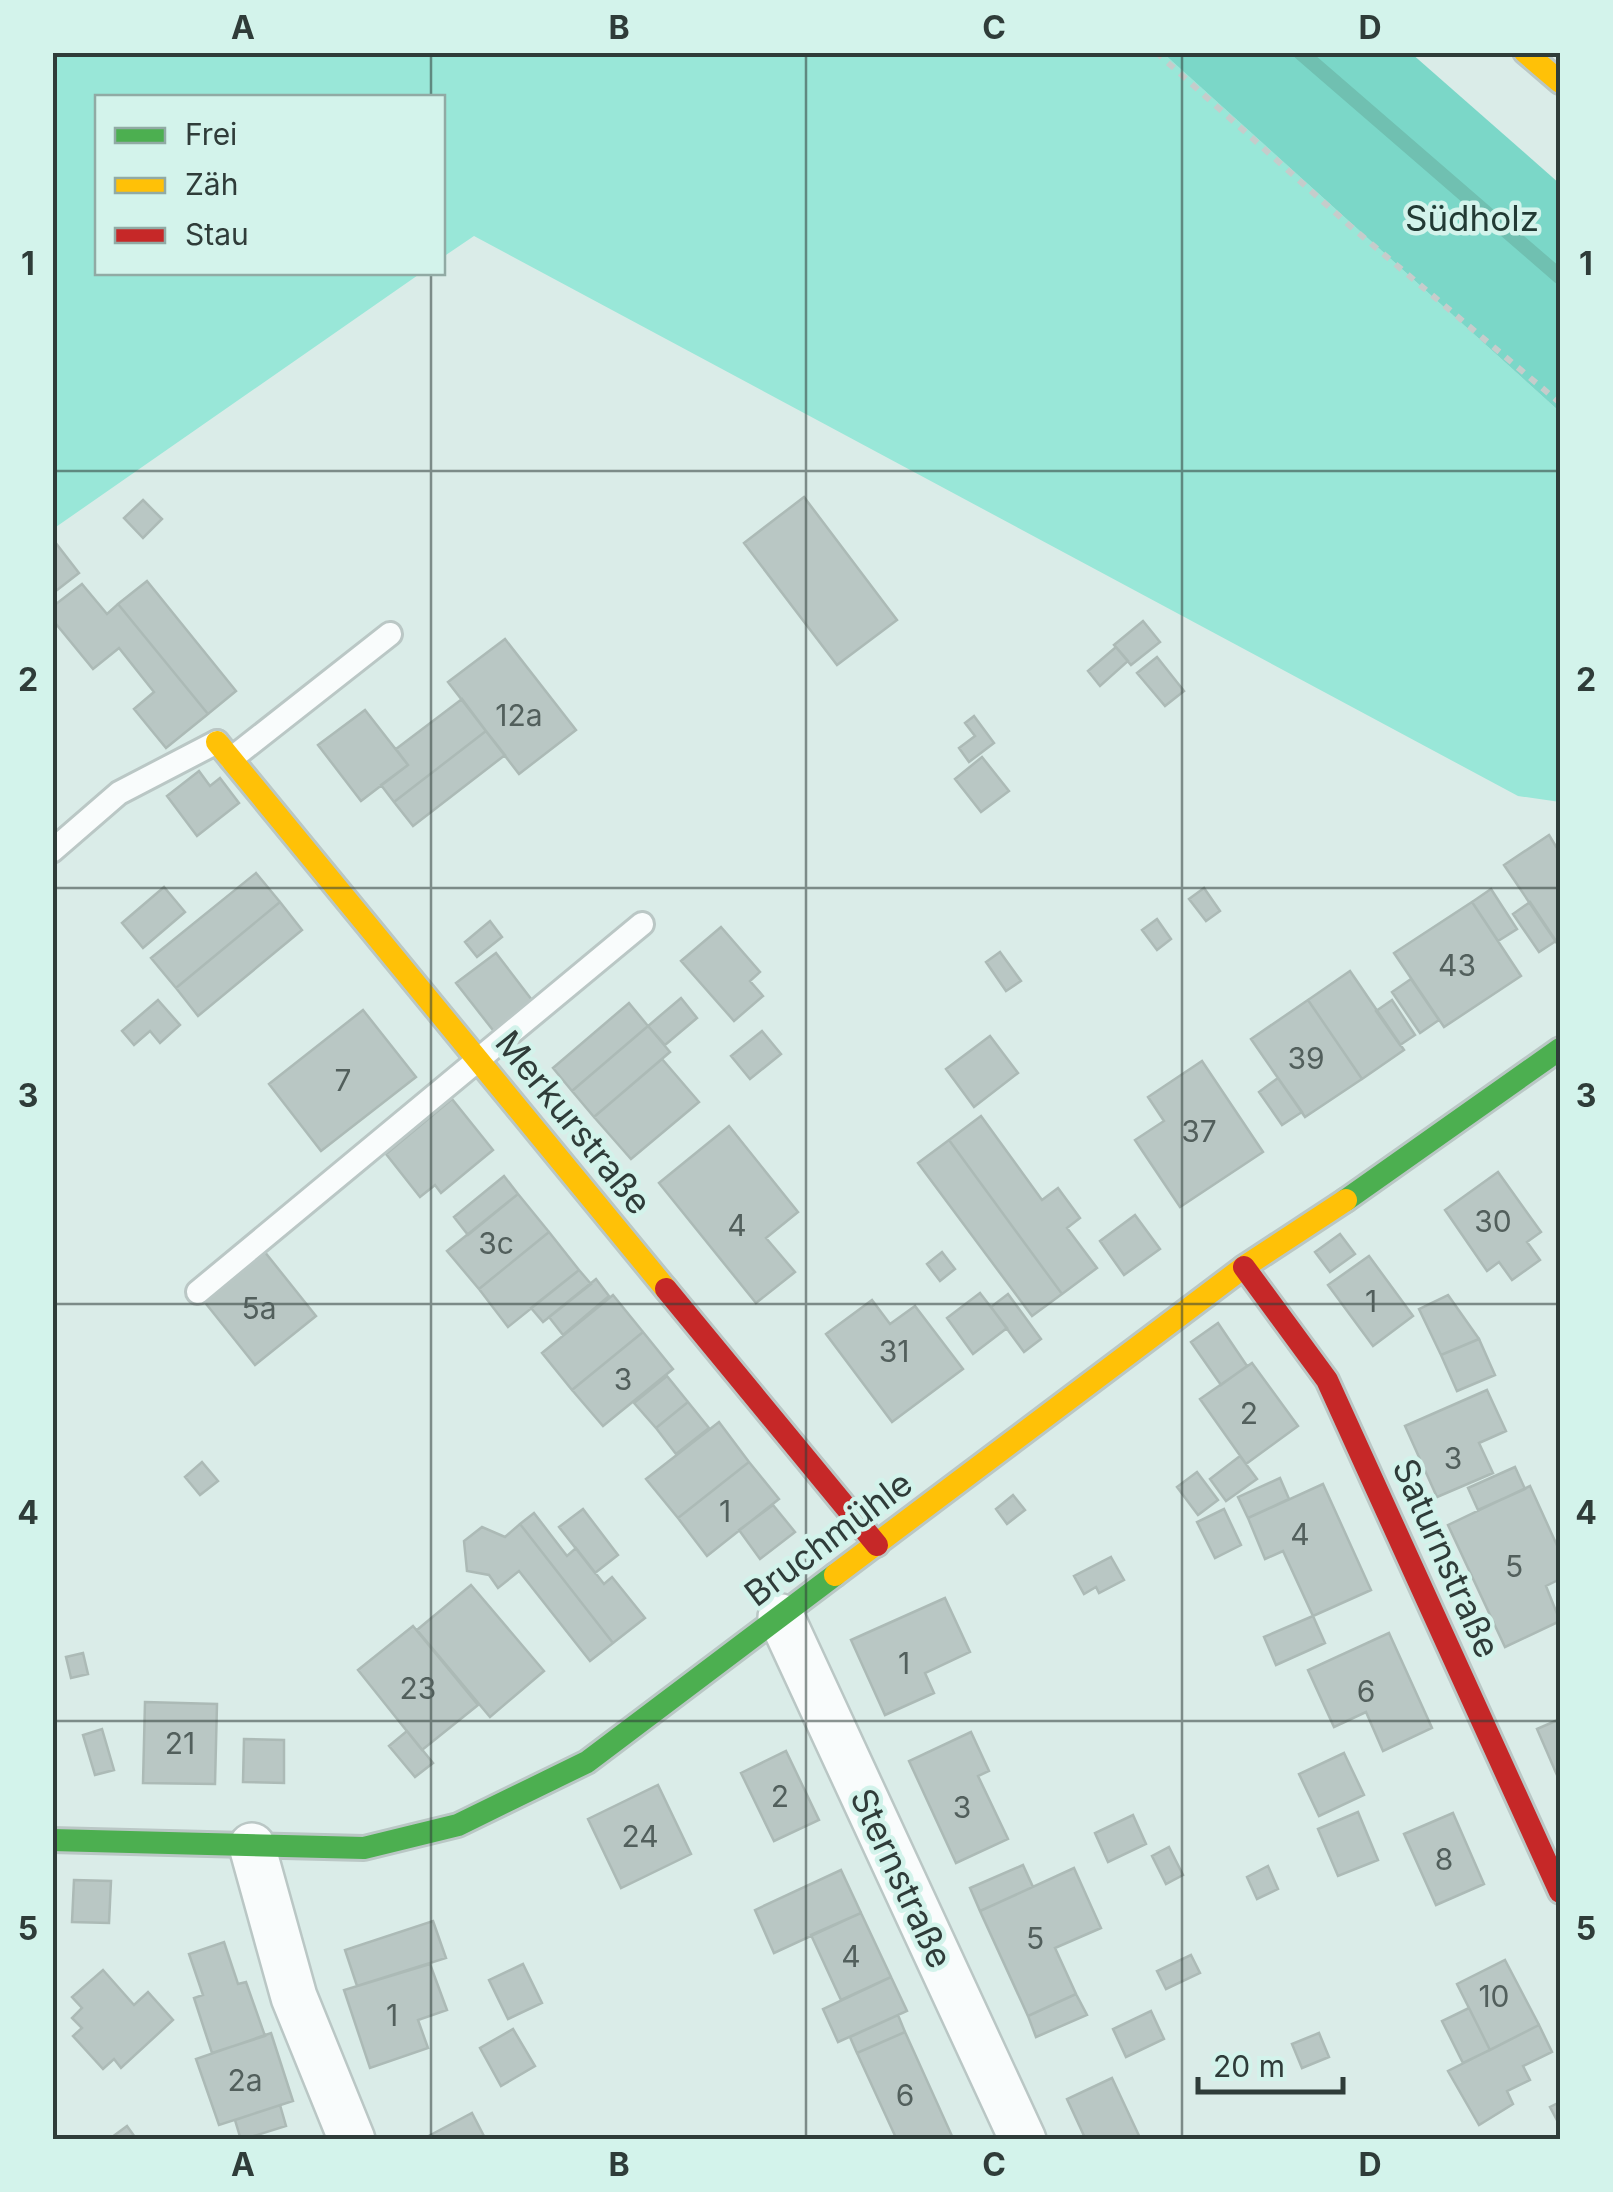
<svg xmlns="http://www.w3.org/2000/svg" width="1613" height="2192" viewBox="0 0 1613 2192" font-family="Inter,sans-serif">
  <rect width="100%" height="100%" fill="#daece8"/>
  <path fill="#99e7d8" d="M53,53H1163L1560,412V802L1518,796L474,236L443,257L442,98H98V272L421,273L53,529Z"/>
  <path fill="#7bd7c8" d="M1163,53H1411L1560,184V412Z"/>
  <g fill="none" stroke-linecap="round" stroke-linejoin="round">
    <path stroke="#70c0b1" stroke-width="15" d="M1300,52L1560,277"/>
  </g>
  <path fill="#b9c7c4" stroke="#acbab6" stroke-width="2.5" d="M804,497L897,620L837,665L744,543Z
    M143,500L162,519L143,538L124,518Z
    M55,542L79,573L52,594V544Z
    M147,581L236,691L208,714L118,604Z
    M82,584L107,614L118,604L208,714L166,748L134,709L154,692L119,648L93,669L52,619V607Z
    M1143,621L1160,642L1131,665L1114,645Z
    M505,639L576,730L519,774L448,682Z
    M1116,647L1128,661L1100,686L1088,671Z
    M1157,657L1184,691L1165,706L1137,673Z
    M462,699L486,731L394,802L381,785L408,765L396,749Z
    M365,710L408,765L361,801L318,745Z
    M974,716L994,743L969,762L959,748L975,736L965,723Z
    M486,731L505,755L413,826L394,802Z
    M982,757L1009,791L981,812L955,779Z
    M199,771L210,786L220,778L239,803L197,836L167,796Z
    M1549,835L1560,853V948L1504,865Z
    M256,873L280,902L176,988L151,958Z
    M164,887L185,912L143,948L122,923Z
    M1204,888L1220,911L1206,921L1189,899Z
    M1491,889L1517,929L1498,941L1472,902Z
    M280,902L302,930L198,1016L176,988Z
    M1472,902L1521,976L1444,1027L1394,953Z
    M1530,902L1556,941L1539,952L1513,914Z
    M1157,919L1171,939L1157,950L1142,930Z
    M490,921L502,937L477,957L465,942Z
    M721,927L760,972L750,981L763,996L734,1021L681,961Z
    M1000,952L1021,981L1006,991L986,962Z
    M496,953L535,1004L496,1034L456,983Z
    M1350,971L1404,1050L1362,1079L1308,1000Z
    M1411,979L1439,1020L1420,1033L1392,992Z
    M681,998L697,1018L665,1045L648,1026Z
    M158,1000L180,1025L160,1043L150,1031L134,1045L122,1031Z
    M1308,1000L1362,1079L1305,1117L1251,1039Z
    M1392,1000L1415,1035L1400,1045L1376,1011Z
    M629,1003L648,1026L572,1091L553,1068Z
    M363,1010L416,1077L321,1151L269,1084Z
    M648,1026L670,1052L594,1117L572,1091Z
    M762,1031L781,1054L750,1079L731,1056Z
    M990,1036L1018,1073L974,1107L946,1069Z
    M662,1059L699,1102L631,1159L594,1117Z
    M1202,1061L1263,1152L1180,1207L1135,1140L1164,1121L1148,1097Z
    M1278,1078L1302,1112L1282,1125L1259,1092Z
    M452,1099L493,1150L441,1193L435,1185L420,1197L386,1154Z
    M981,1116L1042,1200L1058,1188L1080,1218L1067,1228L1097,1268L1062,1294L949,1140Z
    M729,1126L798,1212L766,1238L795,1272L756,1303L659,1183Z
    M949,1140L1062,1294L1032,1316L918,1163Z
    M1498,1172L1541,1232L1527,1242L1540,1260L1512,1280L1499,1262L1487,1271L1445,1210Z
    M504,1176L518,1194L468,1235L454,1217Z
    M518,1194L549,1232L479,1289L447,1251Z
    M1135,1215L1160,1249L1124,1275L1100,1241Z
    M549,1232L579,1270L508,1327L479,1289Z
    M1340,1234L1355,1254L1330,1272L1315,1252Z
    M264,1251L316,1316L255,1365L203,1300Z
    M942,1252L955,1269L940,1281L927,1264Z
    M1369,1256L1413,1316L1373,1346L1328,1285Z
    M579,1270L591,1284L543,1322L531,1308Z
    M596,1279L609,1296L563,1335L549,1317Z
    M980,1293L1007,1328L973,1354L947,1318Z
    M1008,1294L1041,1339L1024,1352L991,1307Z
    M613,1295L643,1332L572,1390L542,1353Z
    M1448,1295L1479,1339L1441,1355L1419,1309Z
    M872,1300L890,1324L915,1306L963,1369L892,1422L826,1334Z
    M1218,1323L1247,1366L1221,1385L1191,1342Z
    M643,1332L673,1369L603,1426L572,1390Z
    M1479,1339L1495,1375L1457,1391L1441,1355Z
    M1252,1363L1298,1426L1246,1464L1200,1399Z
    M667,1376L688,1402L656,1428L634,1403Z
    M1487,1390L1506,1431L1479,1443L1493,1473L1437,1497L1405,1426Z
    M688,1402L709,1428L676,1454L656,1428Z
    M719,1422L749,1462L678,1518L646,1479Z
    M1240,1456L1257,1479L1226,1501L1210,1479Z
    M202,1462L218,1481L200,1495L185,1477Z
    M749,1462L779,1499L707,1556L678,1518Z
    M1515,1467L1525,1489L1478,1510L1468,1488Z
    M1197,1472L1218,1500L1198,1515L1177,1487Z
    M1280,1478L1289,1499L1248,1518L1238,1497Z
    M1323,1484L1371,1590L1313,1616L1283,1551L1265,1559L1248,1518Z
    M1530,1486L1560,1552V1579L1546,1586L1560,1621L1505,1647L1448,1525Z
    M1013,1495L1025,1510L1007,1524L996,1509Z
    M773,1505L795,1532L760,1559L739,1530Z
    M583,1509L618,1555L595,1573L559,1527Z
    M1224,1509L1241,1545L1215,1558L1197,1522Z
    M534,1513L567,1556L576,1548L604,1584L612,1577L645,1618L613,1643L520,1524Z
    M520,1524L613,1643L590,1661L519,1571L498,1588L489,1575L467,1571L464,1541L482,1527L505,1537Z
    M1111,1557L1124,1580L1099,1593L1096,1587L1084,1594L1074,1576Z
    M471,1585L544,1671L490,1717L417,1630Z
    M945,1598L970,1652L925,1673L934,1693L885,1715L851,1640Z
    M1313,1616L1325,1643L1276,1665L1264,1637Z
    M413,1626L478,1705L422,1750L358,1670Z
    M1389,1633L1432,1728L1383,1751L1366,1712L1334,1727L1308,1670Z
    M83,1653L88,1674L71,1678L66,1657Z
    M145,1702L217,1704L215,1784L143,1783Z
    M1560,1719V1782L1537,1729Z
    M102,1729L114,1770L95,1775L83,1735Z
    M407,1731L433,1763L415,1777L389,1746Z
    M971,1732L989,1771L978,1776L1008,1839L956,1863L909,1761Z
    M244,1739L284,1740V1783L243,1782Z
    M786,1751L819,1820L774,1841L741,1773Z
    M1344,1753L1364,1795L1319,1816L1299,1774Z
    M658,1785L691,1854L621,1888L588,1819Z
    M1358,1812L1378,1860L1338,1876L1318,1829Z
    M1453,1813L1484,1884L1436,1905L1404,1834Z
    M1133,1815L1146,1844L1108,1862L1095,1833Z
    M1169,1847L1183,1875L1166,1884L1152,1856Z
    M1023,1865L1033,1887L980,1911L970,1888Z
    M1268,1866L1278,1889L1257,1899L1247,1877Z
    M1074,1868L1101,1928L1055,1948L1076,1994L1028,2016L980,1911Z
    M841,1870L861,1913L774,1953L755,1910Z
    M74,1880L111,1881L109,1923L72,1922Z
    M861,1913L891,1977L841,2000L811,1935Z
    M433,1921L446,1958L357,1986L345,1950Z
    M224,1942L238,1984L246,1982L265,2036L212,2053L194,1998L203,1995L189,1954Z
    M1191,1955L1200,1973L1166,1989L1157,1971Z
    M1505,1960L1539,2025L1490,2050L1457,1984Z
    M430,1964L447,2010L418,2020L428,2048L370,2068L344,1990Z
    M523,1964L542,2003L508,2019L489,1980Z
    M103,1970L134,2005L148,1992L173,2020L121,2068L114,2059L103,2069L73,2036L82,2028L72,2018L82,2008L72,1997Z
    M891,1977L907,2011L838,2042L823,2009Z
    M1076,1994L1087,2015L1036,2037L1028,2016Z
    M1469,2008L1490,2050L1463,2063L1442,2021Z
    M1151,2011L1164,2039L1126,2057L1113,2029Z
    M898,2015L905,2032L857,2053L850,2037Z
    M1539,2025L1552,2052L1523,2066L1530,2080L1507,2091L1513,2104L1479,2125L1448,2071Z
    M513,2029L535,2066L501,2086L480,2048Z
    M905,2032L952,2136L943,2140H897L857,2053Z
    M271,2033L293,2101L219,2125L196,2059Z
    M1319,2033L1329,2057L1302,2068L1292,2044Z
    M1112,2078L1141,2140H1086L1067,2099Z
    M1560,2102V2126L1550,2107Z
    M280,2105L286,2126L241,2140L235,2120Z
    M472,2113L486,2140H421Z
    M127,2126L137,2140H108Z"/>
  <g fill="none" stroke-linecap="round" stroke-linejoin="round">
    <g stroke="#bac7c5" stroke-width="28">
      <path id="lane" d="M231,759L390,634
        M52,851L119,793L217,742
        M198,1292L642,924"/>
    </g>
    <g stroke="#bac7c5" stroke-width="50">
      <path id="street" d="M781,1617L1023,2140
        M252,1846L294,1997L352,2140"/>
    </g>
    <g stroke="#bac7c5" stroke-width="28">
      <path id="fast" d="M1346,1200L1560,1049
        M52,1840L364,1848L458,1825L587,1762L835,1575"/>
    </g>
    <g stroke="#bac7c5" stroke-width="28">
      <path id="slow" d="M1525,52L1560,82
        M217,742L666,1289
        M835,1575L1244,1267L1346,1200"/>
    </g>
    <g stroke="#bac7c5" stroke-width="28">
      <path id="jam" d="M1244,1267L1327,1380L1560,1892
        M666,1289L877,1545"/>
    </g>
    <path stroke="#c6cccb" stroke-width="6" stroke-dasharray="8 8" stroke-linecap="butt" d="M1156,52L1349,225L1560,403"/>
    <use href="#lane" stroke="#f9fcfc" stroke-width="22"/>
    <use href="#street" stroke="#f9fcfc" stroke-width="45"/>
    <use href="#fast" stroke="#4caf50" stroke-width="22"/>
    <use href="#slow" stroke="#ffc107" stroke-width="22"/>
    <use href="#jam" stroke="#c62828" stroke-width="22"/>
  </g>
  <path fill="none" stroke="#2f3c39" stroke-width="2.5" stroke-opacity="0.55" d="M431,52V98M806,52V2140M1182,52V2140M431,272V2140M52,471H1560M52,888H1560M52,1304H1560M52,1721H1560"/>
  <g text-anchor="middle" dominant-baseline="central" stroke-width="9" stroke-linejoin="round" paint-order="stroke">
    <g font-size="30" fill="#525f5c">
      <text x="519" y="715">12a</text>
      <text x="1457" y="965">43</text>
      <text x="1306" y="1058">39</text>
      <text x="343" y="1080">7</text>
      <text x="1199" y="1131">37</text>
      <text x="1493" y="1221">30</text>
      <text x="737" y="1225">4</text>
      <text x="496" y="1243">3c</text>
      <text x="1371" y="1301">1</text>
      <text x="259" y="1308">5a</text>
      <text x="894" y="1351">31</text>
      <text x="623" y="1379">3</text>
      <text x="1249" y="1413">2</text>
      <text x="1453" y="1458">3</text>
      <text x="725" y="1511">1</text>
      <text x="1300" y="1534">4</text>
      <text x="1514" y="1566">5</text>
      <text x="904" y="1663">1</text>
      <text x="418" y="1688">23</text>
      <text x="1366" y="1691">6</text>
      <text x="180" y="1743">21</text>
      <text x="780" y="1796">2</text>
      <text x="962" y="1807">3</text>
      <text x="640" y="1836">24</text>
      <text x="1444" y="1859">8</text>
      <text x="1035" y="1938">5</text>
      <text x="851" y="1956">4</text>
      <text x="1494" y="1996">10</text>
      <text x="392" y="2015">1</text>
      <text x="245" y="2080">2a</text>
      <text x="905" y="2095">6</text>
    </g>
    <g font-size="35" fill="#223a34" stroke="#d3f3eb">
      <text x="1472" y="218">Südholz</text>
    </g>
    <g font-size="35" fill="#2f3c39" stroke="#d3f3eb">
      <text transform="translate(574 1122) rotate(51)">Merkurstraße</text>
      <text transform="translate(828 1538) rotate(-37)">Bruchmühle</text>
      <text transform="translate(1447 1558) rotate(66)">Saturnstraße</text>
      <text transform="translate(902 1878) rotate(65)">Sternstraße</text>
    </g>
  </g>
  <rect width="1613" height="2192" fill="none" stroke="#d3f3eb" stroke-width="110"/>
  <rect x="95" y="95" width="350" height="180" fill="#d3f3eb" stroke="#91aaa4" stroke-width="2.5"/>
  <rect x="115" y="128" width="50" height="15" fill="#4caf50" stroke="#91aaa4" stroke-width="2.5"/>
  <text x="185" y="145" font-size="30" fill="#2f3c39">Frei</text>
  <rect x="115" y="178" width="50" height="15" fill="#ffc107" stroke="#91aaa4" stroke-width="2.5"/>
  <text x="185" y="195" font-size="30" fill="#2f3c39">Zäh</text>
  <rect x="115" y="228" width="50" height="15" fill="#c62828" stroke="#91aaa4" stroke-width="2.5"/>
  <text x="185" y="245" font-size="30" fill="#2f3c39">Stau</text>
  <path d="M1198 2077v15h145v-15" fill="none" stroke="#2f3c39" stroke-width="5"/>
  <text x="1213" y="2077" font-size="30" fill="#2f3c39" stroke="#d3f3eb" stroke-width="8" paint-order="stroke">20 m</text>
  <rect x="55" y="55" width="1503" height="2082" fill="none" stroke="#2f3c39" stroke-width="4"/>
  <g font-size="32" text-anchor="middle" font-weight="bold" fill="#2f3c39">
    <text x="243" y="39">A</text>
    <text x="619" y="39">B</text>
    <text x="994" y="39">C</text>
    <text x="1370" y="39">D</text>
    <text x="28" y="275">1</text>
    <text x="1586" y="275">1</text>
    <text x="28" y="691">2</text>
    <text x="1586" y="691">2</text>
    <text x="28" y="1107">3</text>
    <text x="1586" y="1107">3</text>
    <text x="28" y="1524">4</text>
    <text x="1586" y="1524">4</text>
    <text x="28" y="1940">5</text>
    <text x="1586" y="1940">5</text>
    <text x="243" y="2176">A</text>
    <text x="619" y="2176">B</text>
    <text x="994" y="2176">C</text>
    <text x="1370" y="2176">D</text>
  </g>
</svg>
